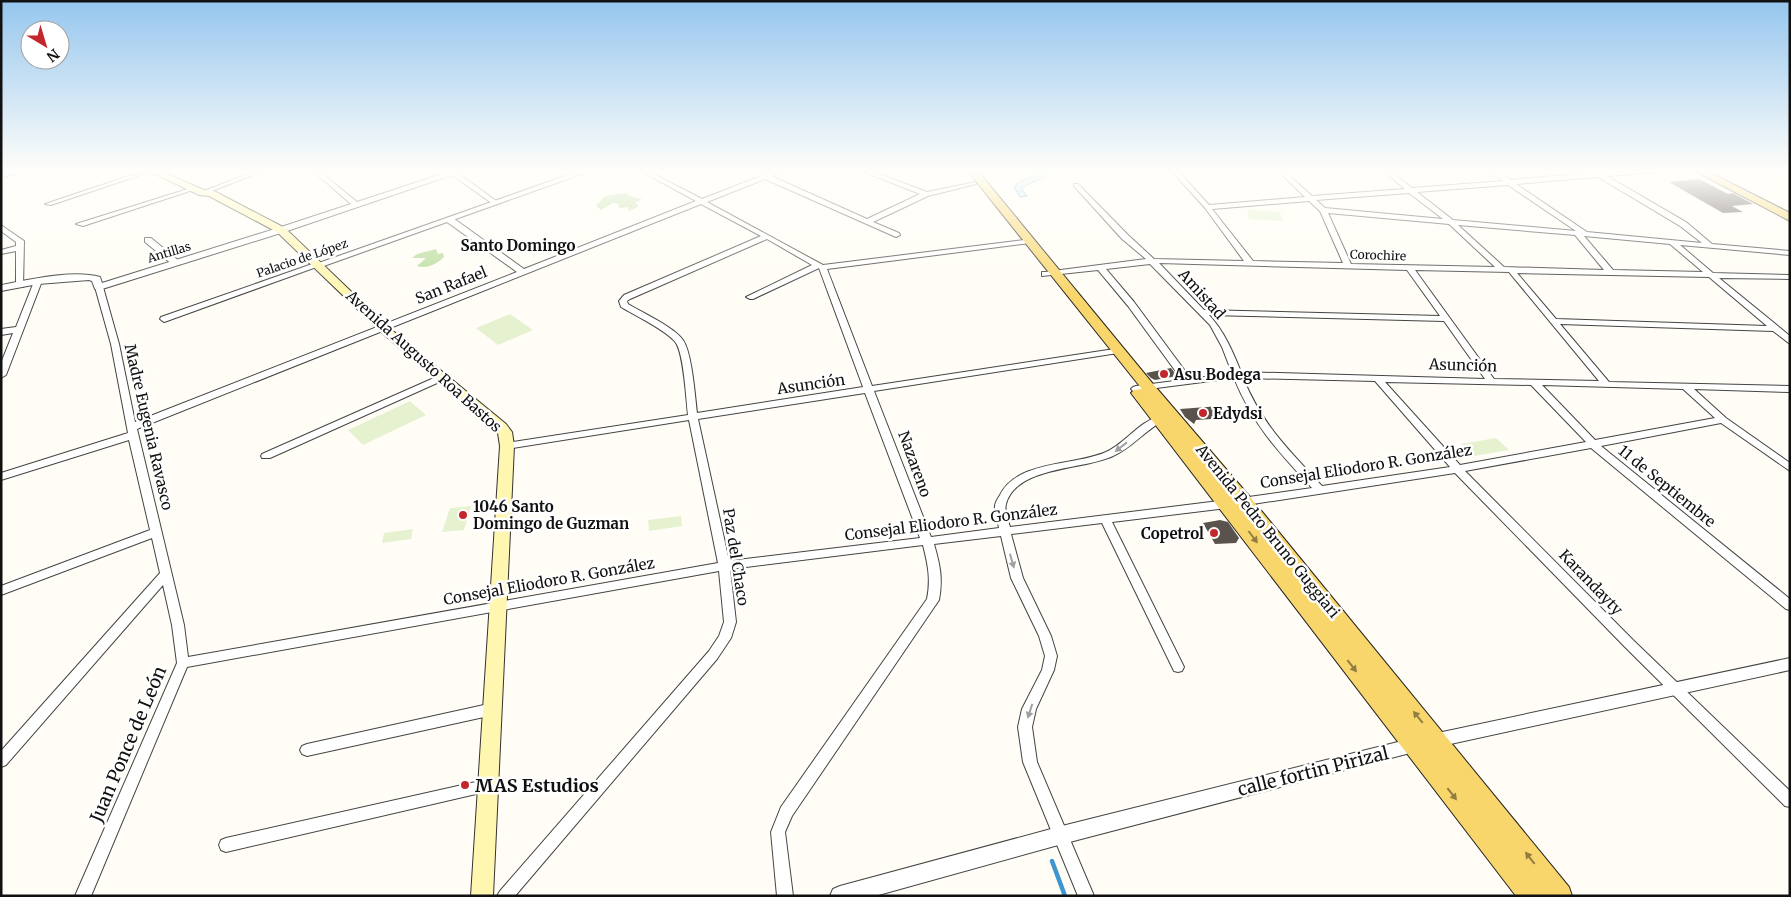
<svg xmlns="http://www.w3.org/2000/svg" width="1791" height="897" viewBox="0 0 1791 897" font-family="Merriweather,serif">
  <rect width="100%" height="100%" fill="#fffdf5"/>
  <path fill="#b9dc9c" d="M627,193L629,196L642,199L635,203L638,205V207L628,211L629,207L620,208L618,205L620,204L613,203L601,210L596,206L605,196Z
    M436,249L438,254L443,253L444,257C437,264 427,269 417,266L426,258H412L417,254Z"/>
  <path fill="#e6f2cf" d="M1247,209L1280,212L1283,221L1249,219Z
    M510,314L533,330L498,345L476,328Z
    M410,401L426,415L363,445L348,430Z
    M1496,438L1509,450L1475,456L1461,444Z
    M471,506L464,530L442,532L450,508Z
    M681,516L682,526L649,531L648,520Z
    M413,529L411,539L382,543L384,533Z"/>
  <path fill="#b9e0f7" stroke="#3f96cf" d="M1033,170H1049L1047,176L1023,187L1022,190L1027,196L1020,197L1014,187L1018,183L1032,176Z"/>
  <g fill="none" stroke-linecap="round" stroke-linejoin="round">
    <path stroke="#3f96cf" stroke-width="4.5" d="M1052,861L1065,896"/>
  </g>
  <path fill="#5a524d" d="M1699,179L1728,194L1733,193L1753,204L1732,206L1743,212L1723,213L1669,182Z
    M1171,368L1177,376L1155,380L1151,378L1146,373Z
    M1220,406L1227,418L1196,420L1194,424L1185,417L1180,409Z
    M1220,520L1228,522L1239,538L1236,543L1215,544L1203,523Z"/>
  <g fill="none" stroke-linecap="round" stroke-linejoin="round">
    <g stroke="#444" stroke-width="2">
      <path id="minor" d="M17,170H26L1,178V174Z
        M147,170H155L51,205L45,204Z
        M258,170H266L204,194L199,193Z
        M312,170H318L357,202L448,172L446,170H464L463,171L458,173L499,203L493,204L452,175L284,232H278V228L351,204Z
        M639,170H646L702,199L776,170H784L783,171L771,176L867,219L920,194L862,171L861,170H869L927,192L976,182V184L928,196L873,222L899,233L900,235L896,237L765,179L707,202L823,265L1033,239L1034,241L1030,243L827,269L872,386L1121,348L1122,350L1121,352L1118,353L874,391L931,537L999,528C998,522 994,512 995,506C995,503 998,498 1000,495C1017,460 1075,466 1106,452C1126,443 1138,422 1160,416L1163,417L1165,419L1163,421C1145,430 1132,448 1113,456C1084,470 1016,466 1006,504C1004,511 1008,520 1010,527L1227,500L1312,488C1278,451 1253,425 1234,378L1133,391L1131,389L1133,387L1136,386L1182,380L1128,306L1098,270L1042,276V272H1045L1146,259L1122,239L1074,186V184H1078L1128,235L1154,259L1244,261L1205,208L1171,170H1177L1209,205L1305,197L1277,170H1283L1312,196L1405,189L1382,170H1389L1412,188L1503,181L1488,170H1495L1511,180L1598,172L1664,170L1661,172L1607,176L1686,222L1712,244L1790,251V255L1680,245L1713,273L1790,275V279L1719,278L1790,336V344L1773,331L1560,324L1609,382L1790,386V392L1694,389L1726,418L1790,463V471L1721,423L1601,446L1790,599V610L1786,609L1591,448L1465,471L1633,640L1790,791V807L1785,806L1625,647L1455,473L1227,508L1112,522L1184,667L1182,671L1178,672L1174,671L1102,523L1011,534L1023,578L1051,636L1057,656L1054,670L1036,709L1032,727L1037,762L1094,896H1078L1023,762L1018,727L1022,709L1042,670L1045,656L1039,636L1011,578L1001,536L934,544C940,565 943,578 939,600L792,816L785,832L793,896H777L771,832L781,807L927,599C931,579 928,565 923,545L730,569L736,622L731,638L717,659L515,896H497L500,891L709,651L719,636L724,622L719,571L187,667L91,896H75L177,663L172,625L163,585L6,765L1,767V751L160,573L152,538L1,595V586L150,530L129,440L1,480V473L128,433L111,344L95,287L96,285H102L103,287L119,344L135,422L517,272L447,222V218H453L524,269L696,201ZM1598,177L1680,226L1702,243L1587,232L1516,184ZM1508,185L1576,231L1453,220L1417,192ZM1409,193L1443,219L1325,208L1316,200ZM1309,201L1320,211L1343,263L1253,261L1212,209ZM701,204L761,236L624,295L619,301L621,307C634,315 668,331 676,343C684,355 686,398 688,415L507,443L502,446L507,449L689,420L718,563L188,657L184,625L137,429ZM1328,213L1449,224L1495,267L1351,264ZM1458,225L1575,235L1604,270L1504,267ZM1584,236L1670,244L1703,272L1613,270ZM767,239L812,265L746,297L750,299H753L819,268L863,387L697,413C695,396 692,353 683,340C674,327 643,313 628,304L627,301L630,299ZM1159,263L1407,270L1440,316L1204,310ZM1150,264L1210,325L1222,347L1232,373L1191,379L1134,302L1106,269ZM1415,270L1509,272L1599,381L1494,379ZM1517,273L1709,277L1767,326L1556,319ZM1209,315L1444,321L1485,379L1241,372C1233,352 1224,331 1209,315ZM1243,378L1375,381L1450,467L1322,486C1288,449 1263,426 1243,378ZM1385,382L1531,385L1586,442L1460,465ZM1542,385L1683,389L1715,418L1595,440ZM865,393L920,538L729,561L698,419Z
        M191,188L196,189L83,226L76,224Z
        M1,225L24,241L23,287H20L16,285V251L1,254V250L16,246V242L1,231Z
        M145,238H151L179,261V265H173L145,242Z
        M315,263H318L322,265L167,321L164,322L160,319L161,317Z
        M35,279H38L42,281L6,375L1,378V363L13,333L1,335V329L16,327Z
        M443,374L446,375L448,377L446,379L270,458H262L261,456L262,454Z
        M493,703L498,705L500,709L498,713L493,715L307,756L302,754L300,750L302,746L307,744Z
        M489,779L494,780L496,785L494,790L489,791L226,852L221,850L219,845L221,840L226,838Z"/>
    </g>
    <g stroke="#444" stroke-width="2">
      <path id="tertiary" d="M582,170H593L321,267H315L313,265Z
        M281,227L286,230L284,232L99,290L95,289L92,281L89,280L38,284L1,291V285C28,280 73,269 100,277L102,283Z
        M1790,658V670L1414,752L1062,844L875,896H830L833,889L840,886L1062,826L1414,738Z"/>
    </g>
    <g stroke="#333" stroke-width="2">
      <path id="secondary" d="M147,170H158L204,190L214,191L285,228L388,327L506,424L512,432L514,446L493,896H471L500,446L498,433L380,331L277,232L209,196L199,195Z"/>
    </g>
    <g stroke="#222" stroke-width="2">
      <path id="primary" d="M967,170H977L1153,384L1250,497L1569,887L1572,896H1516L1131,393L1134,390L1142,389Z
        M1693,170H1705L1790,213V221Z"/>
    </g>
    <use href="#minor" fill="#fff" fill-rule="evenodd"/>
    <use href="#tertiary" fill="#fff" fill-rule="evenodd"/>
    <use href="#secondary" fill="#fff6b0" fill-rule="evenodd"/>
    <use href="#primary" fill="#f9d66b" fill-rule="evenodd"/>
  </g>
  <defs><path id="oneway-solid" d="M-6-.8H1V-3.2L6.5 0L1 3.2V.8H-6Z" transform="scale(1.25)"/></defs>
  <g fill="#a0a0a0">
    <use href="#oneway-solid" transform="translate(1121 447) rotate(142)"/>
    <use href="#oneway-solid" transform="translate(1012 561) rotate(74)"/>
    <use href="#oneway-solid" transform="translate(1030 711) rotate(108)"/>
  </g>
  <g fill="#917d42">
    <use href="#oneway-solid" transform="translate(1253 537) rotate(53)"/>
    <use href="#oneway-solid" transform="translate(1352 666) rotate(52)"/>
    <use href="#oneway-solid" transform="translate(1418 717) rotate(-129)"/>
    <use href="#oneway-solid" transform="translate(1452 794) rotate(52)"/>
    <use href="#oneway-solid" transform="translate(1530 858) rotate(-128)"/>
  </g>
  <linearGradient id="sky" x2="0" y2="1"><stop stop-color="#95c6ee"/><stop offset="0.58" stop-color="#fffefa"/><stop offset="1" stop-color="#fffefa" stop-opacity="0"/></linearGradient>
  <rect width="1791" height="295" fill="url(#sky)"/>
  <g fill="#c4262e" stroke="#fff" stroke-width="2">
    <circle cx="1164" cy="374" r="5"/>
    <circle cx="1203" cy="413" r="5"/>
    <circle cx="463" cy="515" r="5"/>
    <circle cx="1214" cy="533" r="5"/>
    <circle cx="465" cy="785" r="5"/>
  </g>
  <g text-anchor="middle" dominant-baseline="central" stroke-width="5" stroke-linejoin="round" paint-order="stroke">
    <g font-size="12" fill="#111" stroke="#fff">
      <text transform="translate(169 252) rotate(-17)">Antillas</text>
      <text transform="translate(1378 255) rotate(2)">Corochire</text>
      <text transform="translate(302 258) rotate(-19)">Palacio de López</text>
    </g>
    <g font-size="15" font-weight="bold" fill="#111" stroke="#fff">
      <text x="518" y="245">Santo Domingo</text>
    </g>
    <g font-size="15" fill="#111" stroke="#fff">
      <text transform="translate(451 285) rotate(-22)">San Rafael</text>
      <text transform="translate(1202 294) rotate(48)">Amistad</text>
      <text transform="translate(424 361) rotate(42)">Avenida Augusto Roa Bastos</text>
      <text transform="translate(1463 365) rotate(2)">Asunción</text>
      <text transform="translate(811 384) rotate(-8)">Asunción</text>
      <text transform="translate(149 427) rotate(77)">Madre Eugenia Ravasco</text>
      <text transform="translate(915 464) rotate(70)">Nazareno</text>
      <text transform="translate(1366 466) rotate(-9)">Consejal Eliodoro R. González</text>
      <text transform="translate(1667 486) rotate(39)">11 de Septiembre</text>
      <text transform="translate(951 522) rotate(-7)">Consejal Eliodoro R. González</text>
      <text transform="translate(1268 531) rotate(51)">Avenida Pedro Bruno Guggiari</text>
      <text transform="translate(736 557) rotate(81)">Paz del Chaco</text>
      <text transform="translate(549 581) rotate(-10)">Consejal Eliodoro R. González</text>
      <text transform="translate(1591 582) rotate(46)">Karandayty</text>
    </g>
    <g font-size="15" font-weight="bold" fill="#111" stroke="#fff" text-anchor="start">
      <text x="1174" y="374">Asu Bodega</text>
      <text x="1213" y="413">Edydsi</text>
      <text x="473" y="506">1046 Santo<tspan x="473" dy="17">Domingo de Guzman</tspan></text>
      <text x="1204" y="533" text-anchor="end">Copetrol</text>
    </g>
    <g font-size="18" fill="#111" stroke="#fff">
      <text transform="translate(128 744) rotate(-67)">Juan Ponce de León</text>
      <text transform="translate(1313 771) rotate(-14)">calle fortin Pirizal</text>
    </g>
    <g font-size="18" font-weight="bold" fill="#111" stroke="#fff" text-anchor="start">
      <text x="475" y="785">MAS Estudios</text>
    </g>
  </g>
  <rect width="1791" height="897" fill="none" stroke="#111111" stroke-width="5"/>
  <g transform="translate(45 45) rotate(142)"><circle r="24" fill="#ffffff" stroke="#a0a0a0"/>
  <path d="M0-4L9 19L0 12L-9 19Z" fill="#c4262e"/>
  <text y="-8" font-size="14" font-weight="bold" text-anchor="middle" fill="#111111">N</text>
  </g>
</svg>
